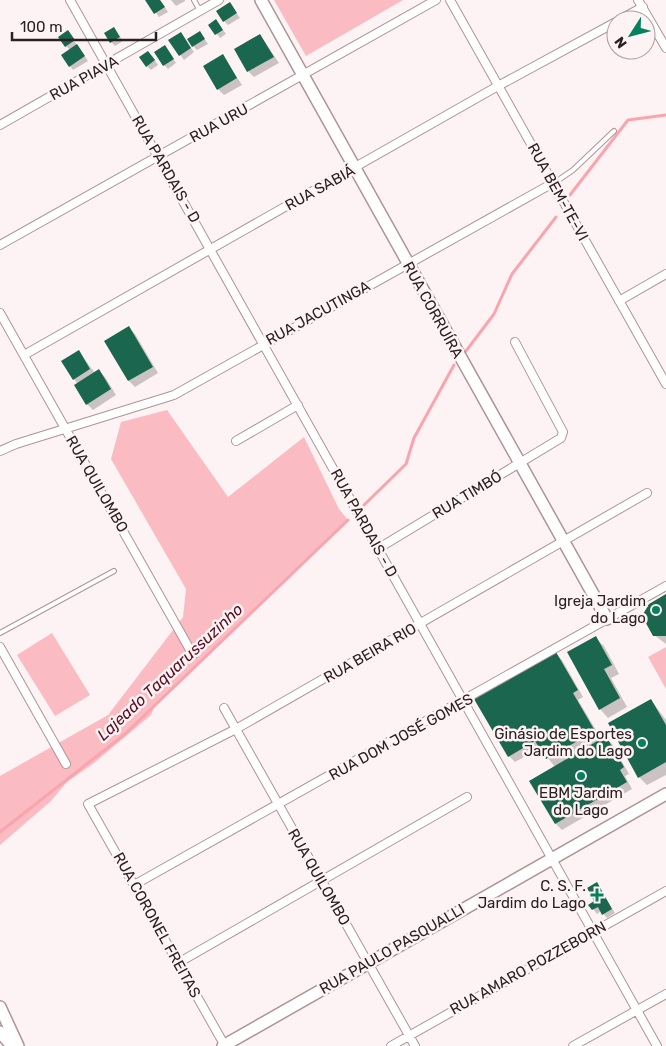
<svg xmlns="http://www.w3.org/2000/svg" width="666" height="1046" viewBox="0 0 666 1046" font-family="Rubik,sans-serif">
  <rect width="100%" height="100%" fill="#fef3f4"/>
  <path fill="#fabbc2" d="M274,0H403L306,56Z
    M167,410L228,497L304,437L339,509L348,520L155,705L151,715L94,763L67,782L51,801L0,845V776L108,715L183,617L186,589L111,459L121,422Z
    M52,633L90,695L55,716L17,655Z
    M666,647V689L648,657Z"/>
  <path fill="#0003" d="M147,0H160L168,12L159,17Z
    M171,0H185V1L176,6Z
    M230,4L240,18L228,25L224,21Z
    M216,21L226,34L220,38L210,25Z
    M114,28L123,41L115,46L111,42Z
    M68,32L88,61L73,70L70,66V50L66,46Z
    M181,34L194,52L184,60L170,41Z
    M260,35L279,63L254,77L248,71Z
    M203,37L208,44L197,50L193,46Z
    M168,51L176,63L168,69L164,65Z
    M152,56L158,65L151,70L147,66Z
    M223,56L242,85L224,95L218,89Z
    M129,328L135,334L158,373L135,387L129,381L106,341Z
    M79,352L95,373L99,371L105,377L116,395L93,410L87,404L78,384L74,379Z
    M666,596V644L654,635Z
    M595,638L604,646L619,674L611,678L627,707L608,718L600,709Z
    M556,654L562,660L583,697L578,700L602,740L605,738L612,744L629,774L625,776L632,789L562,830L556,824L531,782L555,767L540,748L515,762L509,756Z
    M651,700L666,720V775L647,785L639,777Z
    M597,884L615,913L607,918L601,911L597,914L590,905L596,902Z"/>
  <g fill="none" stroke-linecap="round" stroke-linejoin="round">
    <path stroke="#faa4ae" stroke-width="3" d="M570,195L628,120L666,115
      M466,351L494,314L512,274L556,217
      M364,505L406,464L414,438L454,365
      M0,832L125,734L348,520"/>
  </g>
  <path fill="#1a664e" d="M145,0H160L165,7L154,14Z
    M230,2L237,13L223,22L216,11Z
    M216,19L223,30L215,35L208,25Z
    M114,27L120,37L110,43L104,33Z
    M68,30L75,40L65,47L58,37Z
    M200,31L205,39L192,47L187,39Z
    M181,32L191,48L179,56L168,40Z
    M260,34L274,57L247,72L234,49Z
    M77,44L85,56L69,67L61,55Z
    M165,45L174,59L163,66L154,52Z
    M148,51L155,60L146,67L139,57Z
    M223,54L237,78L217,90L203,66Z
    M129,326L153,367L128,381L104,341Z
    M79,350L90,369L73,380L61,361Z
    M99,369L111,389L86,405L74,385Z
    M666,594V636H653L642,616L649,604Z
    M596,636L612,665L604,669L620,698L599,710L567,652Z
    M556,652L578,690L573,693L595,731L546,759L535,741L508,757L474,699Z
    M651,699L666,725V762L638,778L608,723Z
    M606,736L624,767L620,770L627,782L555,824L529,781Z
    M597,882L612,909L602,915L598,907L592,910L588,905L594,901L587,888Z"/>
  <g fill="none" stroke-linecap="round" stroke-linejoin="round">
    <g stroke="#ad9497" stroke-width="6">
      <path id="lane" d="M194,0L200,11
        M554,183L573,170L614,131
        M0,633L114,571"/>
    </g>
    <g stroke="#ad9497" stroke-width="10">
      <path id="street" d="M70,0L657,1046
        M450,0L666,384
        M638,0L666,48
        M619,20L643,7
        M0,125L219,0
        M0,245L436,0
        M619,301L666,274
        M0,313L193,655
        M24,355L498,86L616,22
        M236,441L298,405
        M0,451L16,444L174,395L553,183
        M379,548L561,438L563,432L515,342
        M0,647L66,764
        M224,708L415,1046
        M134,885L666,586
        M178,963L467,797
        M225,1046L88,804L236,729L647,493
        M391,1046L666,891
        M573,1046L666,994"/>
    </g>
    <g stroke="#ad9497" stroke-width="14">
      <path id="secondary" d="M261,0L607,619
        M0,1007L18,1046
        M0,1032L12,1046
        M223,1046L666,794"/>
    </g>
    <use href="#lane" stroke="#fff" stroke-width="4"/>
    <use href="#street" stroke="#fff" stroke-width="8"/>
    <use href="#secondary" stroke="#fff" stroke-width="11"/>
  </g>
  <g fill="#068160" stroke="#fef3f4" stroke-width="2">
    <circle cx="656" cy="610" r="5"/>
    <circle cx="642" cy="743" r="5"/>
    <circle cx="581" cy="776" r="5"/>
    <path d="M594.5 887.5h5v5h5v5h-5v5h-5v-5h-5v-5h5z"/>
  </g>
  <g text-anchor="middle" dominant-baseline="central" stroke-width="5" stroke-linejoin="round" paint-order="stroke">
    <g font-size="15" fill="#2b2122" stroke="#fef3f4">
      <text transform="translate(84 78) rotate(-29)">RUA PIAVA</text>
      <text transform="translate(219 123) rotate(-29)">RUA URU</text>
      <text transform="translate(166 169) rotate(60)">RUA PARDAIS - D</text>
      <text transform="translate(320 188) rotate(-29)">RUA SABIÁ</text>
      <text transform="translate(558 192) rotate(61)">RUA BEM-TE-VI</text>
      <text transform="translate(433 310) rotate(61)">RUA CORRUÍRA</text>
      <text transform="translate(318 313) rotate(-29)">RUA JACUTINGA</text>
      <text transform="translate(97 484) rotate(60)">RUA QUILOMBO</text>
      <text transform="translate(467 495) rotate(-31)">RUA TIMBÓ</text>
      <text transform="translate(364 523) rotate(61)">RUA PARDAIS - D</text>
      <text transform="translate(370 653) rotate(-30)">RUA BEIRA RIO</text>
      <text transform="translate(401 737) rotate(-29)">RUA DOM JOSÉ GOMES</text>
      <text transform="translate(319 877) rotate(60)">RUA QUILOMBO</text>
      <text transform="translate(157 925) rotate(61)">RUA CORONEL FREITAS</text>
      <text transform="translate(392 949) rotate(-30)">RUA PAULO PASQUALLI</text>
      <text transform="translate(528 968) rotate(-29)">RUA AMARO POZZEBORN</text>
    </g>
    <g font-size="15" fill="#2b2122" stroke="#fef3f4" text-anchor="end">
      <text x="646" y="601">Igreja Jardim<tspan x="646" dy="17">do Lago</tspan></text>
      <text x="632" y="734">Ginásio de Esportes<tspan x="632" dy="17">Jardim do Lago</tspan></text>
      <text x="581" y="793" text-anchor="middle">EBM Jardim<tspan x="581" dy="17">do Lago</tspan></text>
      <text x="586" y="886">C. S. F.<tspan x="586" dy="17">Jardim do Lago</tspan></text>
    </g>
    <g font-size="16" font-style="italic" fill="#5a0f22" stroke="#fef3f4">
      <text transform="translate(170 672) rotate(-43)">Lajeado Taquarussuzinho</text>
    </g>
  </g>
  <g transform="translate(631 35) rotate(234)"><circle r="24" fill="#fef3f4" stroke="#aa9fa0"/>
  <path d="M0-4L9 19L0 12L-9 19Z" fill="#068160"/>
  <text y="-8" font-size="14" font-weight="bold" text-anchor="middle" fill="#2b2122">N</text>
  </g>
  <path d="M12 32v8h144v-8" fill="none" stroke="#2b2122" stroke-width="2.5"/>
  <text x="20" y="32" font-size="15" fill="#2b2122" stroke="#fef3f4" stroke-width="4" paint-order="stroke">100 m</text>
</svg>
